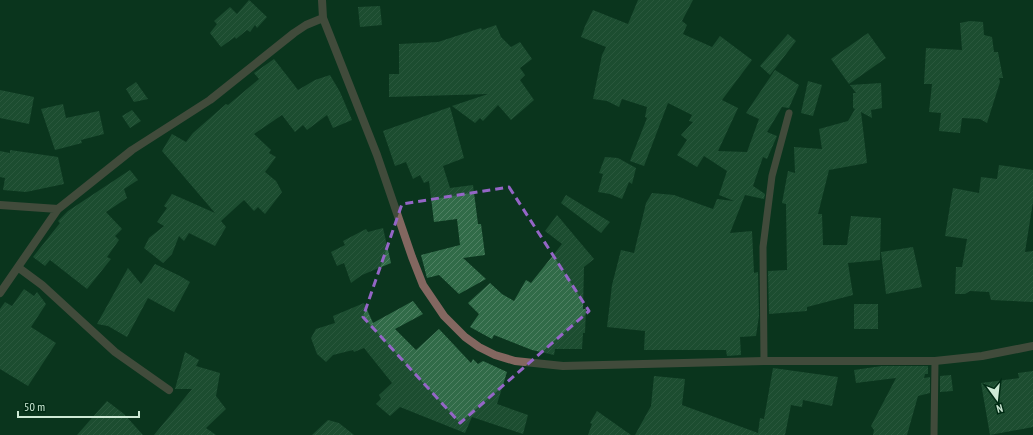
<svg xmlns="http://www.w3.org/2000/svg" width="1033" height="435" viewBox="0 0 1033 435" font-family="'PT Sans Narrow',sans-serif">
  <defs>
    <pattern id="building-hatch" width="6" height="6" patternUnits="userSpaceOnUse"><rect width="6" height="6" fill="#316b48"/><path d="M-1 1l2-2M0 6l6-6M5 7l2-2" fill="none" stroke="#4e8062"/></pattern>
  </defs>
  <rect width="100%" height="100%" fill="#0b351e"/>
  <path fill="url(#building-hatch)" d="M249,0L267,17L257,28L255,25L250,32L247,30L236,39L235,37L221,47L210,33L217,24L214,21L230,7L237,14Z
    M638,0H693L682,21L687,25L683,34L712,47L720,36L752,60L722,100L738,108L718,151L747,152L759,119L746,113L775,70L799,85L789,108L782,107L767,132L777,136L767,159L763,157L753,186L765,194L764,199L745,195L730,233L752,231L754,273L758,272L759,316L756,336L740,337L741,355L727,356L726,350H644L645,331L607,327L612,285L621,250L634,253L646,203L652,193L674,195L713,209L717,199L734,201L719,195L727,171L704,156L697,167L677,155L687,140L681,135L693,122L689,121L692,115L668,103L644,166L630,161L647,118L645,117L647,107L622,99L619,107L607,101L593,99L602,55L606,47L581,37L585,26L593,10L628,24Z
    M380,6L382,25L360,27L358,7Z
    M970,21L983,22L984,35L992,37L994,52H998L1003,78H999L1000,82L987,123L980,119L962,118L960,133L939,131L941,113L929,112L932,84H924L926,48L962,50L960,23Z
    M496,25L501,37L511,47L520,42L532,59L520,68L525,75L520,80L534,100L511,120L498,105L483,121L480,118L475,123L452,106L488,94L389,97V74H399V44L438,42L481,28L482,30Z
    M868,33L886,58L849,84L831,59Z
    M788,34L796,41L770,75L760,66Z
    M274,59L298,90L315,80L330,75L340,92L352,120L333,128L327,115L307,130L303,125L295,132L282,115L254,134L271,150L269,153L276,157L265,172L276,181L282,192L265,214L258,207L254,211L244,200L221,221L226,227L215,246L189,233L184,241L179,236L172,254L163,263L144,248L149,238L164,226L157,222L167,208L164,206L172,194L215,213L162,151L172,134L186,142L193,133L226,104L228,105L259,79L254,73Z
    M808,81L822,85L813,116L801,113Z
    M136,82L148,99L134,102L126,89Z
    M881,83L882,108L871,110L872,118L861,112L867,163L829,170L818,214H822L823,245H847L851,216L881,218L880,260L848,263L853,295L807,307V311L769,314L768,271L787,270L786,204L782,203L788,171L795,173L794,147L822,149L819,129L848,121L855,109L853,108V93H856L850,85Z
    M0,90L34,97L29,124L0,118Z
    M63,104L66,118L99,111L104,134L81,140L82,143L55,150L41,109Z
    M450,107L464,158L443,166L450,188L473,185L478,224H481L485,255L463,258L486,279L459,294L439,275L427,278L421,255L460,245L457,219L434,222L429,181L424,183L420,175L413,179L406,162L395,166L383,131Z
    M132,110L141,121L130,128L122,116Z
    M10,150L58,157L64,184L26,192L3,190L5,178L0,177V151L10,153Z
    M605,157L618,158L636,168L632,184L629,182L622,199L610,194L598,192L603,174L599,173Z
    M999,165L1033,170V202L1025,252L1033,251V302L991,300L989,292L970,291L965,294H955L956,267H962L967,239L945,236L953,188L979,193L981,177L997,179Z
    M130,170L138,180L124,189L127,198L106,212L122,229L115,236L119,240L107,257L111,259L87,289L50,260L45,266L33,257L60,223L58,221L68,211Z
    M566,195L610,222L601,233L561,203Z
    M557,215L594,259L584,267L583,309H586L585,333H583L582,349H555L554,355L532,350L494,335L492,339L470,327L479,314L468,303L490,283L502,294L514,301L526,280L531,283L562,244L545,231Z
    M383,228L391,263L362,275L351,283L344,263L337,266L331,252L345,245L343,241L366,229L368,232Z
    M913,247L922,287L886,294L881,252Z
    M155,264L180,276L190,282L174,312L148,298L127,337L108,326L97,324L128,268L141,284Z
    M24,289L34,296L37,292L46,304L31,327L56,343L28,386L0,369V309L5,302L12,306Z
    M413,301L423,314L395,329L416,350L439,329L471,363L473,359L478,364L483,361L507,372L497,404L528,415L523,434L472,417L465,433L400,407L390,416L376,404L381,399L379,395L392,383L364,348L354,352L353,350L333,355L326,362L317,354L311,338L316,329L335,323L333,316L364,303L373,323Z
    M854,304H878V329H854Z
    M185,352L199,360L196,366L220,373L216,396L226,409L206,428L216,435H154L192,389H175Z
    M882,366H928V374H925L924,378L930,377V393L918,396L907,435H873L874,430L871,426L896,378L856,383L854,370Z
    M773,368L838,377L832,406L803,400L802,407L791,405L785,435H635L651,406L654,376L685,379L682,405L758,433L760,418L764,419Z
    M1033,371V427L990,435L981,383L1019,378L1018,373Z
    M951,375L953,391L940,392V376Z
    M107,401L124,414L143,435H77Z
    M597,411L631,435H588L592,424L590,423Z
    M328,420L339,423L354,435H312Z"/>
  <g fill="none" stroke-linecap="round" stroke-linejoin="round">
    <path stroke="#836760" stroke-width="7" d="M764,361L763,247L772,176L789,113
      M934,435L935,361"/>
    <path stroke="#836760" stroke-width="8" d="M322,0L323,18L377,155L412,257L423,285L444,316L465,337L479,347L495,355L515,361L563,366L764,361H935L982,356L1033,346
      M0,205L58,209
      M19,268L42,285L115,352L169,390
      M0,293L58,209L132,150L210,100L294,33L306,25L323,18"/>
  </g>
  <path d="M0 0H1033V435H0ZM509,187L589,311L460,423L363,317L402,204Z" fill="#0b351e" fill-opacity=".55" fill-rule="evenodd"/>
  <path fill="none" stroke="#9465c6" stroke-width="3" stroke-dasharray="8 5" stroke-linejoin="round" d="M509,187L589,311L460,423L363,317L402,204Z"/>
  <g transform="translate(997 399) rotate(165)" stroke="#002b14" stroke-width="3" paint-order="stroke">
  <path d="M0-3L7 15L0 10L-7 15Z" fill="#cde9d5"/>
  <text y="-6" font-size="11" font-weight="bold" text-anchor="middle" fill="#cde9d5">N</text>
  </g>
  <path d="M18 411v6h121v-6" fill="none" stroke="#cde9d5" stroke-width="2"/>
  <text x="24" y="411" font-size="12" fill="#cde9d5" stroke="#002b14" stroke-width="3" paint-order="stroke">50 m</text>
</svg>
